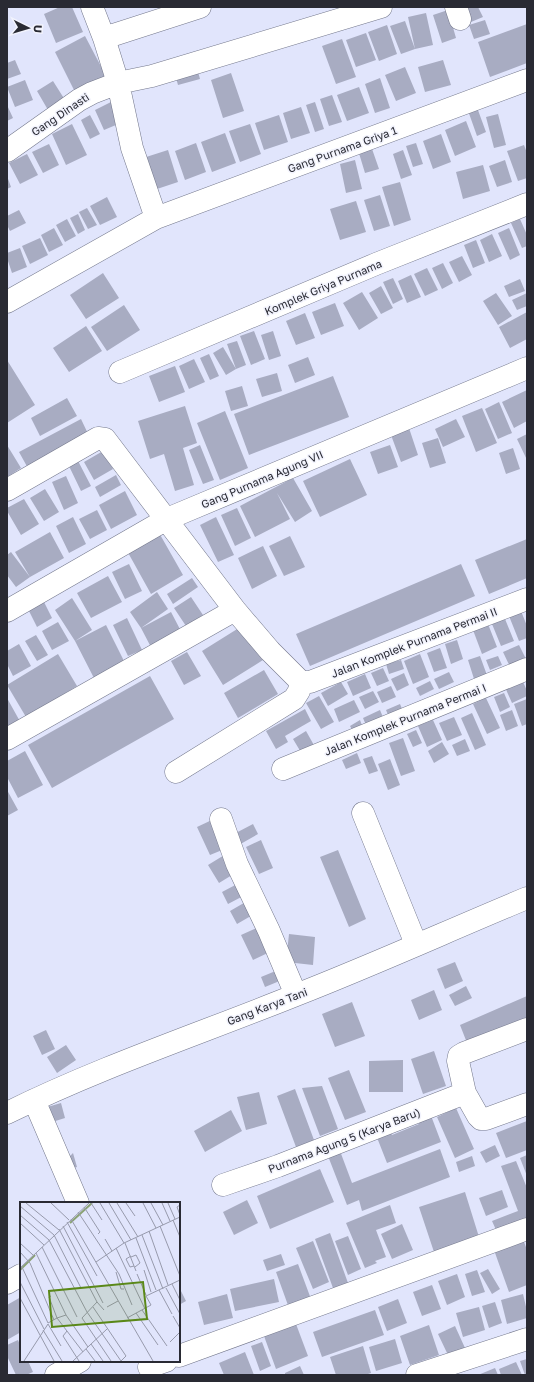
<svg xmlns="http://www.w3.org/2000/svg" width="534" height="1382" viewBox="0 0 534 1382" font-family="'Golos Text',sans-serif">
  <rect width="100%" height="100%" fill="#e1e5fc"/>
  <path fill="#a8acc2" d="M60,7H72L83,32L56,43L44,14Z
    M464,7H478L483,17L471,22Z
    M448,10L456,38L442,43L433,15Z
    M426,13L433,45L415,49L408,17Z
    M485,20L490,34L474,39L469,25Z
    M405,21L415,49L401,54L390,26Z
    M527,24V63L490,77L478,42Z
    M387,25L397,54L379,61L368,32Z
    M366,33L376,60L356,67L346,40Z
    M85,36L106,76L75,92L55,52Z
    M342,39L356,77L336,84L322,46Z
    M15,60L21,74L7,79V63Z
    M443,60L451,85L425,92L418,67Z
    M405,67L416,93L396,101L385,75Z
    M197,68L200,79L178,85L175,74Z
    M231,73L244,111L223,118L211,80Z
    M380,78L390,108L375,113L365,84Z
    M25,80L33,100L15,107L7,87Z
    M53,81L65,100L48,110L37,91Z
    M359,87L369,113L347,121L337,95Z
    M332,95L342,122L329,126L320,99Z
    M113,101L123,122L104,130L95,110Z
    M315,102L324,129L315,132L306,105Z
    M475,102L486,132L477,136L466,105Z
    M7,105L13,118L7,121Z
    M301,107L310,133L291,139L283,113Z
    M498,114L506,145L494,148L486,117Z
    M90,115L100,134L90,139L81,120Z
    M279,115L288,142L264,150L255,123Z
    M466,121L476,147L455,156L445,130Z
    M72,124L87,155L66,165L52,134Z
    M250,124L261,154L240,162L229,131Z
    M225,133L236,163L212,172L201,142Z
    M441,134L451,162L433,169L423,141Z
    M196,143L206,172L185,180L175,151Z
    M416,143L423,164L413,167L406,146Z
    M49,144L59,165L43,173L32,152Z
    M524,145L527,153V178L518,181L507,151Z
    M371,146L379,169L365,173L358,150Z
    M168,150L178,182L154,190L143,158Z
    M403,150L412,175L401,179L393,154Z
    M27,154L38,175L20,184L9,163Z
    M355,160L362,189L346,193L340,164Z
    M505,160L512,182L497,187L489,166Z
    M483,165L490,191L463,199L456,172Z
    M7,176L11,187L7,189Z
    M400,182L411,220L394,226L382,187Z
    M380,195L390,226L374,231L364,200Z
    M107,197L117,217L100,225L90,206Z
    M356,201L366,232L340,240L330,209Z
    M87,208L97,225L88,229L79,212Z
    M19,210L26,223L10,231L7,225V216Z
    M78,214L85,230L78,234L70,218Z
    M67,219L76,236L65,242L56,225Z
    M520,219L527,235V246L522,248L511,223Z
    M54,228L63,245L49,252L41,235Z
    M509,228L520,255L510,260L498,233Z
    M492,234L502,256L489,262L480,240Z
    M40,238L48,255L30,264L22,246Z
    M476,240L485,263L473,268L464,245Z
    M20,248L27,267L12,273L7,258V253Z
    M462,256L472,275L459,282L449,262Z
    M443,263L453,283L442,289L432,268Z
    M427,268L438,290L425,296L414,274Z
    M103,273L119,298L86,319L70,295Z
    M411,275L421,297L407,303L398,281Z
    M393,278L403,299L393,304L383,282Z
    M520,279L525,291L509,297L504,286Z
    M381,286L393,308L381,314L369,293Z
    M362,292L378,318L359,330L343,303Z
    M496,293L512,316L498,325L483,301Z
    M527,293V306L517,310L512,300Z
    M335,303L344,326L321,335L312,312Z
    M124,305L140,330L107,351L91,327Z
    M527,312V339L510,348L499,327Z
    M305,313L315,338L296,345L286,321Z
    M86,326L102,351L69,372L53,348Z
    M254,331L265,359L251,365L240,336Z
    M273,331L281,356L269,360L261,335Z
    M237,341L246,365L236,369L227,344Z
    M223,347L236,369L226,375L213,353Z
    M209,354L219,376L210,380L200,358Z
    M308,357L315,375L295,383L288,365Z
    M194,359L205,382L189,389L179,366Z
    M7,360L35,405L7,423Z
    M175,366L185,392L159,402L149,376Z
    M277,373L282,391L262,397L256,379Z
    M333,376L349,417L249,455L234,414Z
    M242,386L248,406L231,411L225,391Z
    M527,390V421L514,428L502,402Z
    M67,398L77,416L40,436L31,418Z
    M499,402L512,433L498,439L485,409Z
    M185,406L197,443L183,448L194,485L175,491L164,454L150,459L138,421Z
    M482,408L497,443L476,452L462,416Z
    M225,411L248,468L220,480L197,423Z
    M81,419L90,438L29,470L19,452Z
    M456,419L465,437L443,447L435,429Z
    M409,428L418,455L401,462L391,435Z
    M527,434V460L517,439Z
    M438,438L446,463L430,468L422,443Z
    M7,445L21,468L7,477Z
    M200,445L214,480L203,484L189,450Z
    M390,445L398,467L378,474L370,452Z
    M513,448L520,469L506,474L499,453Z
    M103,451L113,469L94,480L84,462Z
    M77,459L91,486L81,491L68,464Z
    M350,459L367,495L320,517L303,481Z
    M116,475L121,485L100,497L95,487Z
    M66,476L78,503L64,510L52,482Z
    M293,478L312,511L295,522L277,493L290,519L255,537L240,506Z
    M45,489L59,512L44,521L30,498Z
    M125,491L137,515L111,529L99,505Z
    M24,499L39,524L21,535L7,511V508Z
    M237,508L251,538L235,546L221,515Z
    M97,510L107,530L90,539L79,519Z
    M73,517L86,544L69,553L56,526Z
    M216,517L234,555L218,562L200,525Z
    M158,531L183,575L151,594L126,549Z
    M50,532L64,558L30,577L15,552Z
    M290,536L305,567L284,576L269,546Z
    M527,539V578L489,594L475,560Z
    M263,546L277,576L252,589L238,558Z
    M11,552L30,577L16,587L7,575V555Z
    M129,564L142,591L125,599L112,572Z
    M461,564L475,596L310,666L296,634Z
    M108,576L122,602L91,618L77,593Z
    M192,578L198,587L173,604L167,594Z
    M157,592L168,609L141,628L130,612Z
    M191,597L203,615L186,626L174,608Z
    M72,598L92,630L75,641L55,610Z
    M44,602L52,618L37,627L29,611Z
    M521,611L527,626V638L519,641L509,616Z
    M171,612L183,635L153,651L141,628Z
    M127,618L142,650L128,656L113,625Z
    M505,619L514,641L501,646L492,624Z
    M58,622L69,641L52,650L42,631Z
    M488,624L497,647L482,654L473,630Z
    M106,625L127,667L96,682L75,641Z
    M242,626L263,660L223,685L202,651Z
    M36,635L48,655L37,661L25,641Z
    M457,640L463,659L451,664L445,644Z
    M19,644L31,666L13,676L7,664V651Z
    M519,645L527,661L512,671L503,652Z
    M440,648L447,668L434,672L427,653Z
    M187,652L201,676L184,685L171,661Z
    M58,654L77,686L26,717L7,685Z
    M420,654L429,677L413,684L404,661Z
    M480,656L488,678L475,682L468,660Z
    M498,656L502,665L490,670L486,660Z
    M401,660L404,669L389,674L386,664Z
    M383,668L389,681L377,686L371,673Z
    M264,670L278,694L238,718L224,693Z
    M449,672L454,682L439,689L434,679Z
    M404,673L409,685L397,691L391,679Z
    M365,674L371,688L353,696L347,682Z
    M150,676L174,719L52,788L28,745Z
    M521,677L527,691V696L512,703L504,685Z
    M430,681L434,689L420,696L416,688Z
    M341,682L348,694L328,706L321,693Z
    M391,686L396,697L382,703L377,692Z
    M373,691L379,702L365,709L359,697Z
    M504,693L510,707L500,712L494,697Z
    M319,696L334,722L321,729L306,703Z
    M7,698L22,725L7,733Z
    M486,698L500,728L487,734L473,704Z
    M527,699V724L522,726L514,704Z
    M354,700L360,712L339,722L334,709Z
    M400,704L403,711L389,717L386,710Z
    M305,709L311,721L285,736L288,742L276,749L266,731Z
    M380,710L385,722L368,730L363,718Z
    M512,710L518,726L506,731L500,715Z
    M472,713L486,745L475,750L461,718Z
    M454,717L462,735L447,741L439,723Z
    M360,720L363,728L354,733L350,726Z
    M433,720L442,740L427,747L418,726Z
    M416,730L422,743L413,747L407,734Z
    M306,731L315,747L302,754L293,739Z
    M403,738L415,771L401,776L389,743Z
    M465,739L470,751L457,756L452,745Z
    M442,742L449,754L434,763L428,751Z
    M25,751L43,785L18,798L7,777V761Z
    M357,753L361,763L346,769L342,760Z
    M372,756L378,771L369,774L363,759Z
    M390,759L400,785L388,790L378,764Z
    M7,790L18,810L7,816Z
    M214,819L227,848L210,855L197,827Z
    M253,824L258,834L237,846L232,835Z
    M261,840L273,868L259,874L246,847Z
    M338,850L366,919L349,927L320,857Z
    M226,854L237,872L219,883L208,865Z
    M241,882L247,894L228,904L222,892Z
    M249,900L256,913L237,924L230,911Z
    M261,926L272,951L253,960L241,935Z
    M289,934L315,937L313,965L286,962Z
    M455,962L463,981L445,989L437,969Z
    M278,970L282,980L265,987L261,977Z
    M466,986L472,998L455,1006L449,995Z
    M434,990L442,1010L419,1020L411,1000Z
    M527,996V1023L469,1048L460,1025Z
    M352,1002L365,1036L335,1047L322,1014Z
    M46,1030L55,1049L42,1055L33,1036Z
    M66,1045L76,1060L57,1073L47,1057Z
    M434,1051L446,1086L423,1094L411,1059Z
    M403,1060V1092H369V1061Z
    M349,1070L366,1112L345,1120L328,1078Z
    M322,1086L338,1129L320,1136L302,1088Z
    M295,1089L314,1140L296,1147L277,1096Z
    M259,1092L267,1124L246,1130L237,1097Z
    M61,1103L65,1118L49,1123L44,1108Z
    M456,1108L474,1149L455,1158L437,1117Z
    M231,1110L242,1131L205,1152L194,1131Z
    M430,1113L441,1142L387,1163L376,1135L390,1130L392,1135L419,1124L417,1118Z
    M527,1121V1150L506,1158L496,1133Z
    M495,1145L500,1156L486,1163L480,1152Z
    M440,1149L450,1177L362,1211L359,1200L347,1205L328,1156L340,1151L352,1183Z
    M73,1153L77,1167L70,1169L67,1159Z
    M527,1155V1176L520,1158Z
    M472,1156L475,1166L459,1172L456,1162Z
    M516,1161L527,1188V1221L497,1232L492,1221L518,1211L501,1166Z
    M320,1169L334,1202L270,1229L257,1196Z
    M502,1190L508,1207L486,1216L479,1198Z
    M465,1192L479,1237L434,1252L419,1207Z
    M247,1200L258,1223L234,1235L223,1212Z
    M390,1205L396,1223L376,1230L386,1257L375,1261L377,1263L365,1268L346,1223Z
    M402,1224L413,1250L392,1259L381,1234Z
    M330,1233L348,1283L333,1288L315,1239Z
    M348,1236L361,1269L348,1275L335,1241Z
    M523,1239L527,1250V1285L509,1292L494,1250Z
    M313,1241L329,1282L313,1289L296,1248Z
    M281,1254L285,1265L267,1271L263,1260Z
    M298,1264L311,1299L289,1308L276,1272Z
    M488,1269L500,1289L492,1294L480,1273Z
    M477,1270L485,1292L472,1296L465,1274Z
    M457,1274L465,1297L447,1305L438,1281Z
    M274,1279L279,1302L235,1311L230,1289Z
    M432,1285L441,1309L422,1316L413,1292Z
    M179,1287L186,1301L179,1305Z
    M227,1294L233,1318L204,1325L198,1302Z
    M523,1294L527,1311V1318L507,1324L501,1300Z
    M21,1297V1332L7,1340V1305Z
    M398,1299L407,1323L387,1331L378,1307Z
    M495,1302L502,1323L489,1328L482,1306Z
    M479,1307L485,1330L463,1337L456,1313Z
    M375,1310L384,1335L322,1357L313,1332Z
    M296,1324L308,1356L276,1369L264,1336Z
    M429,1325L439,1355L410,1365L400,1336Z
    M455,1326L465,1348L448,1355L438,1334Z
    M395,1339L402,1363L376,1371L369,1347Z
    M18,1340L21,1347V1361H28L33,1372L26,1375H16L7,1356V1345Z
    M262,1342L271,1366L260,1371L251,1346Z
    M363,1346L371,1373L365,1375H336L330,1357Z
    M245,1352L254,1375H224L219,1363Z
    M527,1359V1375H525L520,1361Z
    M516,1362L522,1375H501L499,1369Z
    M300,1366L304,1375H285V1373Z
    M495,1368L498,1375H478Z"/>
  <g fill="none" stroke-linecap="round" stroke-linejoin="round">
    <g stroke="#74788c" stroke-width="23">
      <path id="minor" d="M456,7L460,19
        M104,38L200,7
        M7,151L79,100L92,93L118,83L104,38L92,7
        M156,218L132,148L118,83L152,76L381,7
        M7,302L156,218L527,80
        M120,372L376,264L527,204
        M7,490L98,438L105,439L235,610L270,651L301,682
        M7,611L167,519L527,368
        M301,682H310L527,599
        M7,739L235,610
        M283,769L527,669
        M176,772L294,699L299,691L301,682
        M363,813L416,944
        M221,819L237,864L269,931L296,995
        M465,1093L458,1061L459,1056L464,1053L527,1029
        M34,1100L78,1203
        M7,1113C100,1067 199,1034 296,995C373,965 450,930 527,898
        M223,1185L278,1166L465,1093L478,1116L481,1119H486L527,1104
        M7,1283L21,1275
        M179,1356L527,1229
        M149,1367L166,1361
        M56,1375L80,1361
        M417,1375L527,1339"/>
    </g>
    <use href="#minor" stroke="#fff" stroke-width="22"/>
  </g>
  <g text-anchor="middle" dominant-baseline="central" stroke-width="3" stroke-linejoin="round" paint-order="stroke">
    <g font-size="11" fill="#292a33" stroke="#f2f3fd">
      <text transform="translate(60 114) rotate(-34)">Gang Dinasti</text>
      <text transform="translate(342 149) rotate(-20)">Gang Purnama Griya 1</text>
      <text transform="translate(323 287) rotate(-23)">Komplek Griya Purnama</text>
      <text transform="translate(262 479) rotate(-23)">Gang Purnama Agung VII</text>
      <text transform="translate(414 642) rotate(-21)">Jalan Komplek Purnama Permai II</text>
      <text transform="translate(405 719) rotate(-22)">Jalan Komplek Purnama Permai I</text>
      <text transform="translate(267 1006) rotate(-21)">Gang Karya Tani</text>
      <text transform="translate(344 1140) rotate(-21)">Purnama Agung 5 (Karya Baru)</text>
    </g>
  </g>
  <g transform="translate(20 1202)">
    <rect width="160" height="160" fill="#e1e5fc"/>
    <path fill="none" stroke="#8aa274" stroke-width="2" d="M50,21L72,1M0,68L15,53"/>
    <path fill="none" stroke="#979aac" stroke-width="1" d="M6,1L39,28M31,1L49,18M71,1L82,18M80,1L104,41M89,1L111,38M97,1L118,35M106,1L115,14M123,1L136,26M131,1L143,23M142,1L150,19M148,1L155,17M160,3L157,5L160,13M0,4L34,33M64,5L80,30L78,32M58,10L99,72L112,103M0,13L29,38L67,110L101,159L106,154L73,105M51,17L133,159M153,18L160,35M47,20L77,74M0,21L24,43M43,24L83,101M140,24L160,74M39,27L77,100L84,108M129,29L148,83M34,33L61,86M122,33L143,87M116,36L136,88M85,37L92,49M0,41L13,53M105,41L116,69M22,45L57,115M96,46L125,107M0,50L10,61L34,118M16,51L46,113L68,145M111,54L106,57L110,65L114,64M111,55L116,53L120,61L115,65M76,60L104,41L160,15M2,65L28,121L37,116L63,150M0,66L69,1M124,68L131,90M96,70L101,87H104M117,72L126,93M0,80L24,127M152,82L160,98M146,86L160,112M139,88L152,112M31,94L29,95L37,116L46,113M0,96L34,159M77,100L62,116L91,159M87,105L98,99M122,108L147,144M116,111L138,143M153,114L160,126M107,116L131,103L126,94L160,78M28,122L41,144M23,128L42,159M47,129L43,134L59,159M150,140L160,130M71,142L83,159M66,147L75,159M4,159L28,122M53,159L87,127"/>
    <path fill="#5a8818" fill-opacity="0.15" stroke="#5a8818" stroke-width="2" d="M123,80L127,117L32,125L29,89Z"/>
    <rect width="160" height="160" fill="none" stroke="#292a33" stroke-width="2"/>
  </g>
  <rect width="534" height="1382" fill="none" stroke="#292a33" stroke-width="16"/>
  <g transform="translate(28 28) rotate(95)" stroke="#f2f3fd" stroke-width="3" paint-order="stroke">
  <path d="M0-3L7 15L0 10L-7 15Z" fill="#292a33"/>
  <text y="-6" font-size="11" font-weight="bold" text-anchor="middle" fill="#292a33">U</text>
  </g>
</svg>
